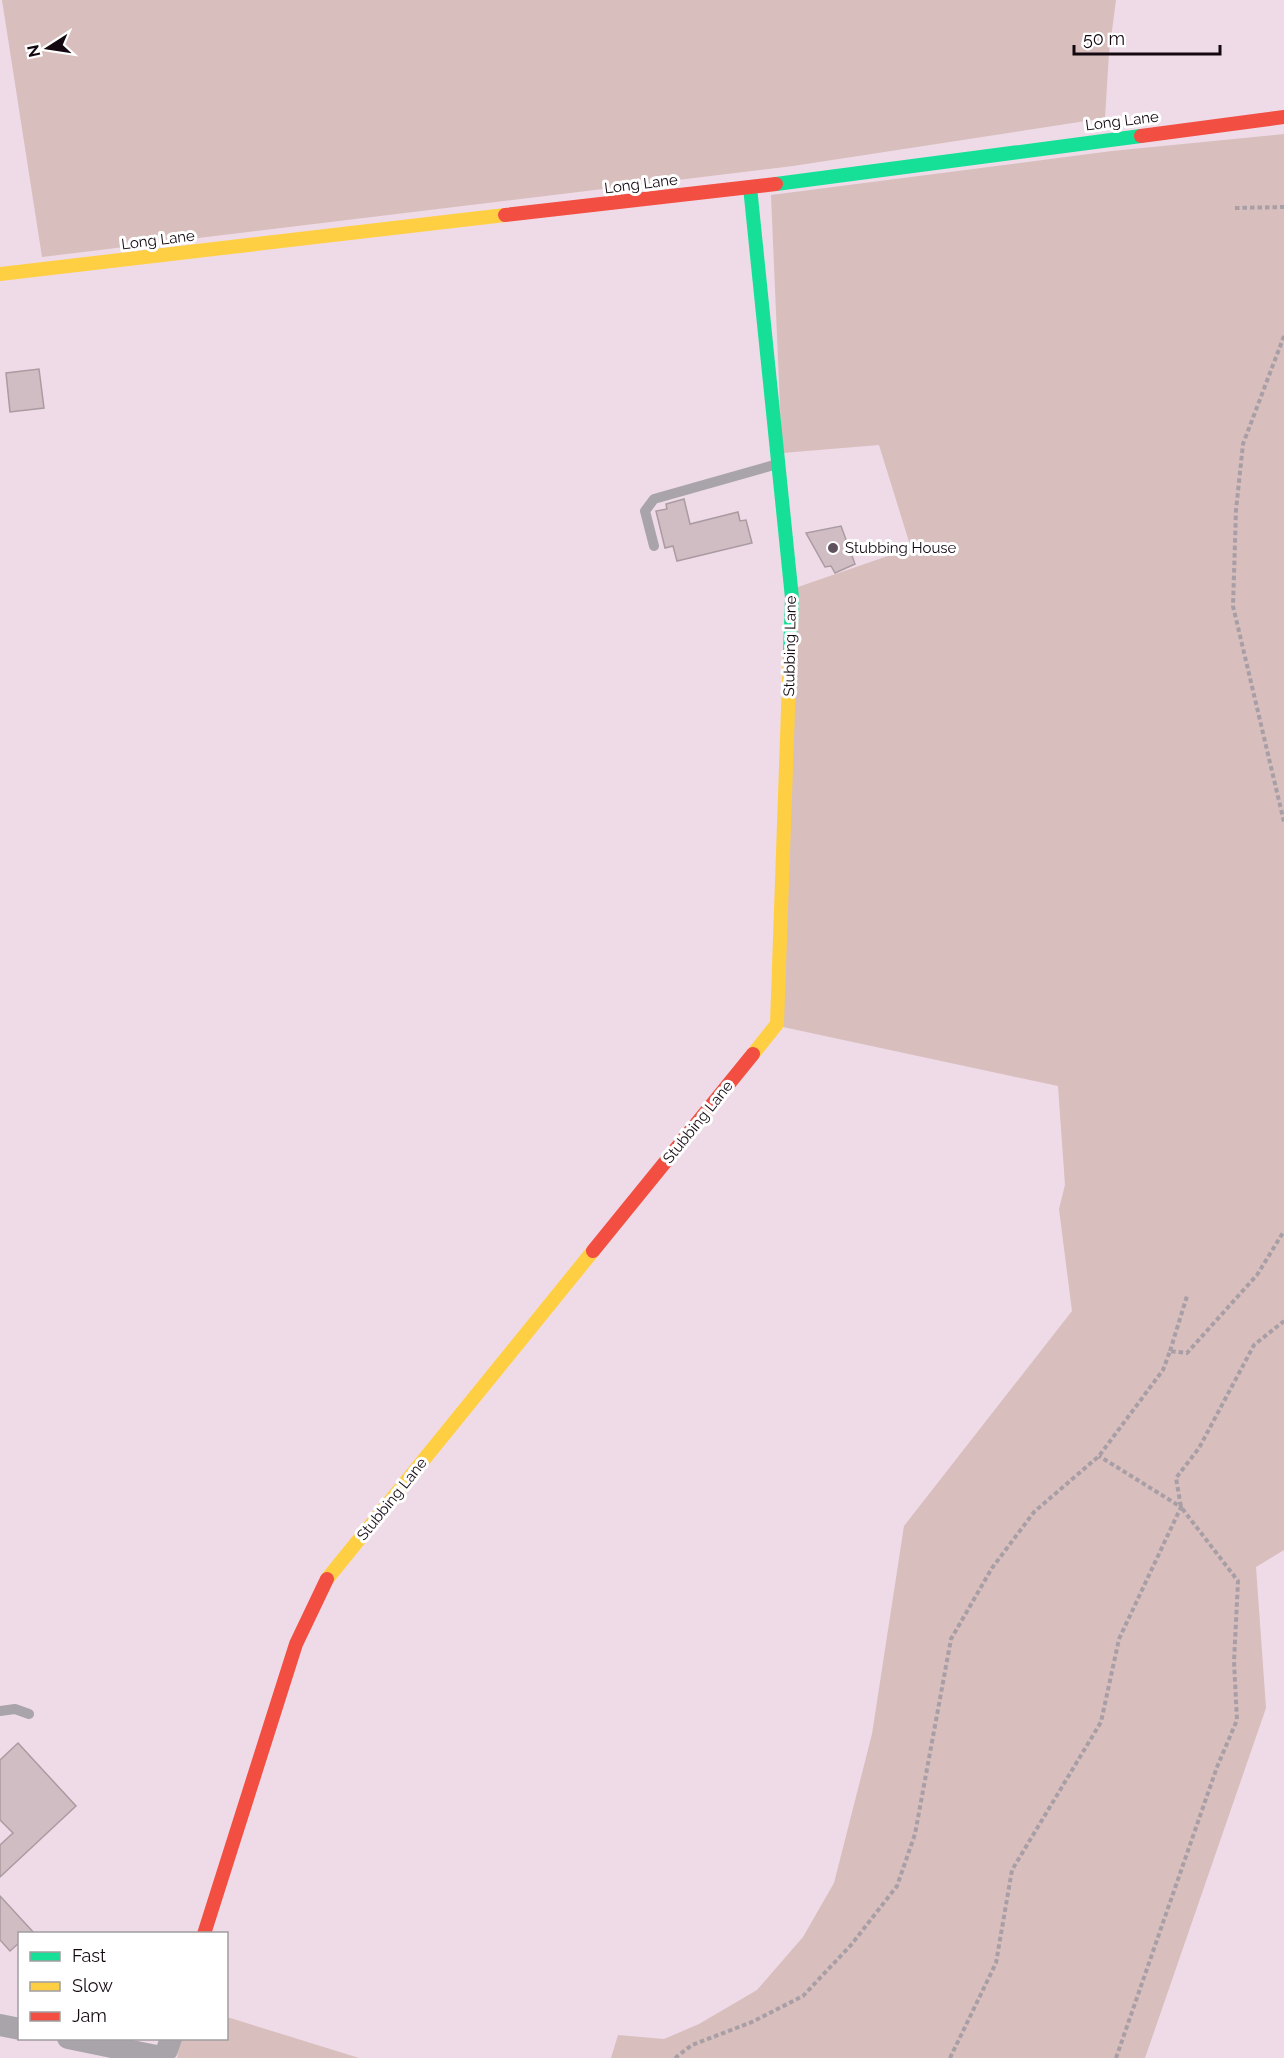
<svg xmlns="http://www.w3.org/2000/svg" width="1284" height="2058" viewBox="0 0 1284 2058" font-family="Raleway,sans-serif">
  <rect width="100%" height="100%" fill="#eedbe7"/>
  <path fill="#d8bebc" d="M2,0H1116L1109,53L1105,118L793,166L42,257Z
    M1284,134V1550L1256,1567L1266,1708L1145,2058H611L618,2035L664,2039L699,2024L757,1990L803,1937L834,1883L872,1734L904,1526L1072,1311L1059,1209L1065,1185L1058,1086L783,1027L798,587L911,548L879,445L782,453L771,195L1112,151Z
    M227,2017L359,2058H177L180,2039L226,2038Z"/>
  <path fill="#cfbdc3" stroke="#aa9ba1" stroke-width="1.5" d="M39,369L44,408L10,412L6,373Z
    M684,499L690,524L738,512L740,521L746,520L752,543L677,561L673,546L665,548L656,511L667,509L666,504Z
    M841,526L855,564L835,573L831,566L825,567L806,533Z
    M18,1743L76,1806L0,1877V1845L13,1833L0,1820V1760Z
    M0,1896L35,1934H20V1942L10,1951L0,1940Z"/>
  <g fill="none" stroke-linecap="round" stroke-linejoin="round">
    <path stroke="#a89fa6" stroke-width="4" stroke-dasharray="4.5 3" stroke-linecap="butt" d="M1235,208L1284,207
      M1284,336L1243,444L1236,510L1233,606L1284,822
      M1170,1351L1187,1296
      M675,2058L692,2045L752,2022L803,1996L851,1945L897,1886L915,1834L951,1639L992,1568L1034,1512L1099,1456L1163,1370L1170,1351L1187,1353L1257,1275L1284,1231
      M950,2058L996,1963L1012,1870L1101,1722L1119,1639L1181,1507L1099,1456
      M1116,2058L1217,1767L1237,1720L1234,1662L1238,1581L1181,1507L1176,1478L1199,1448L1254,1345L1284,1321"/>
    <path stroke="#a8a4aa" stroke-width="10" d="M654,546L645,511L654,499L774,465
      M0,1711L15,1709L29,1714"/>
    <path stroke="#a8a4aa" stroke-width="22" d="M0,2025L20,2029
      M68,2038L161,2057L167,2050L171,2038"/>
    <path stroke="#16e098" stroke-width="14" d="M776,184L1141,136
      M750,187L792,598L790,653"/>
    <path stroke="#ffcf43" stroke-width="14" d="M0,274L505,215
      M753,1054L777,1024L790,653
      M327,1579L593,1251"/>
    <path stroke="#f24e42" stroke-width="14" d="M1141,136L1284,117
      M505,215L776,184
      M593,1251L753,1054
      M204,1934L296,1644L327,1579"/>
  </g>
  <circle fill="#60525c" stroke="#fff" stroke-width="2" cx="833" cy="548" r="6"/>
  <g text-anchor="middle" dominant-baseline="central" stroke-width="6" stroke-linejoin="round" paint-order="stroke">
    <g font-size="15" fill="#140911" stroke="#fff">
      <text transform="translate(1122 121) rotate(-7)">Long Lane</text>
      <text transform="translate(641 184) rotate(-7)">Long Lane</text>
      <text transform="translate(158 240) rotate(-7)">Long Lane</text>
      <text transform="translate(790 646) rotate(-89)">Stubbing Lane</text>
      <text transform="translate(698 1122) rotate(-51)">Stubbing Lane</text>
      <text transform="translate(392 1499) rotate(-51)">Stubbing Lane</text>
    </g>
    <g font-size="15" fill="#140911" stroke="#fff" text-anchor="start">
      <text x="845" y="548">Stubbing House</text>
    </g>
  </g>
  <rect x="18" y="1932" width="210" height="108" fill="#ffffff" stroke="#a19da0" stroke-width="1.5"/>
  <rect x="30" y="1952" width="30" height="9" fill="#16e098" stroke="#a19da0" stroke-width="1.5"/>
  <text x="72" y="1962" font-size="18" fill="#140911">Fast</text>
  <rect x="30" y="1982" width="30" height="9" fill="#ffcf43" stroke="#a19da0" stroke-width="1.5"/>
  <text x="72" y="1992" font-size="18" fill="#140911">Slow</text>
  <rect x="30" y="2012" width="30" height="9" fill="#f24e42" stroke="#a19da0" stroke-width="1.5"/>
  <text x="72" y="2022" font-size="18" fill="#140911">Jam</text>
  <g transform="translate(48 48) rotate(258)" stroke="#ffffff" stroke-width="4.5" paint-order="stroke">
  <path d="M0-4.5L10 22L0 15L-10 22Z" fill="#140911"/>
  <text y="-9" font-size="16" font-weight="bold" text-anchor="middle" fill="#140911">N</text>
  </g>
  <path d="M1074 45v9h146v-9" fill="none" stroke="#140911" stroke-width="3"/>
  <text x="1083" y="45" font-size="18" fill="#140911" stroke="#ffffff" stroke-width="4.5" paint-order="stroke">50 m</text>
</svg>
